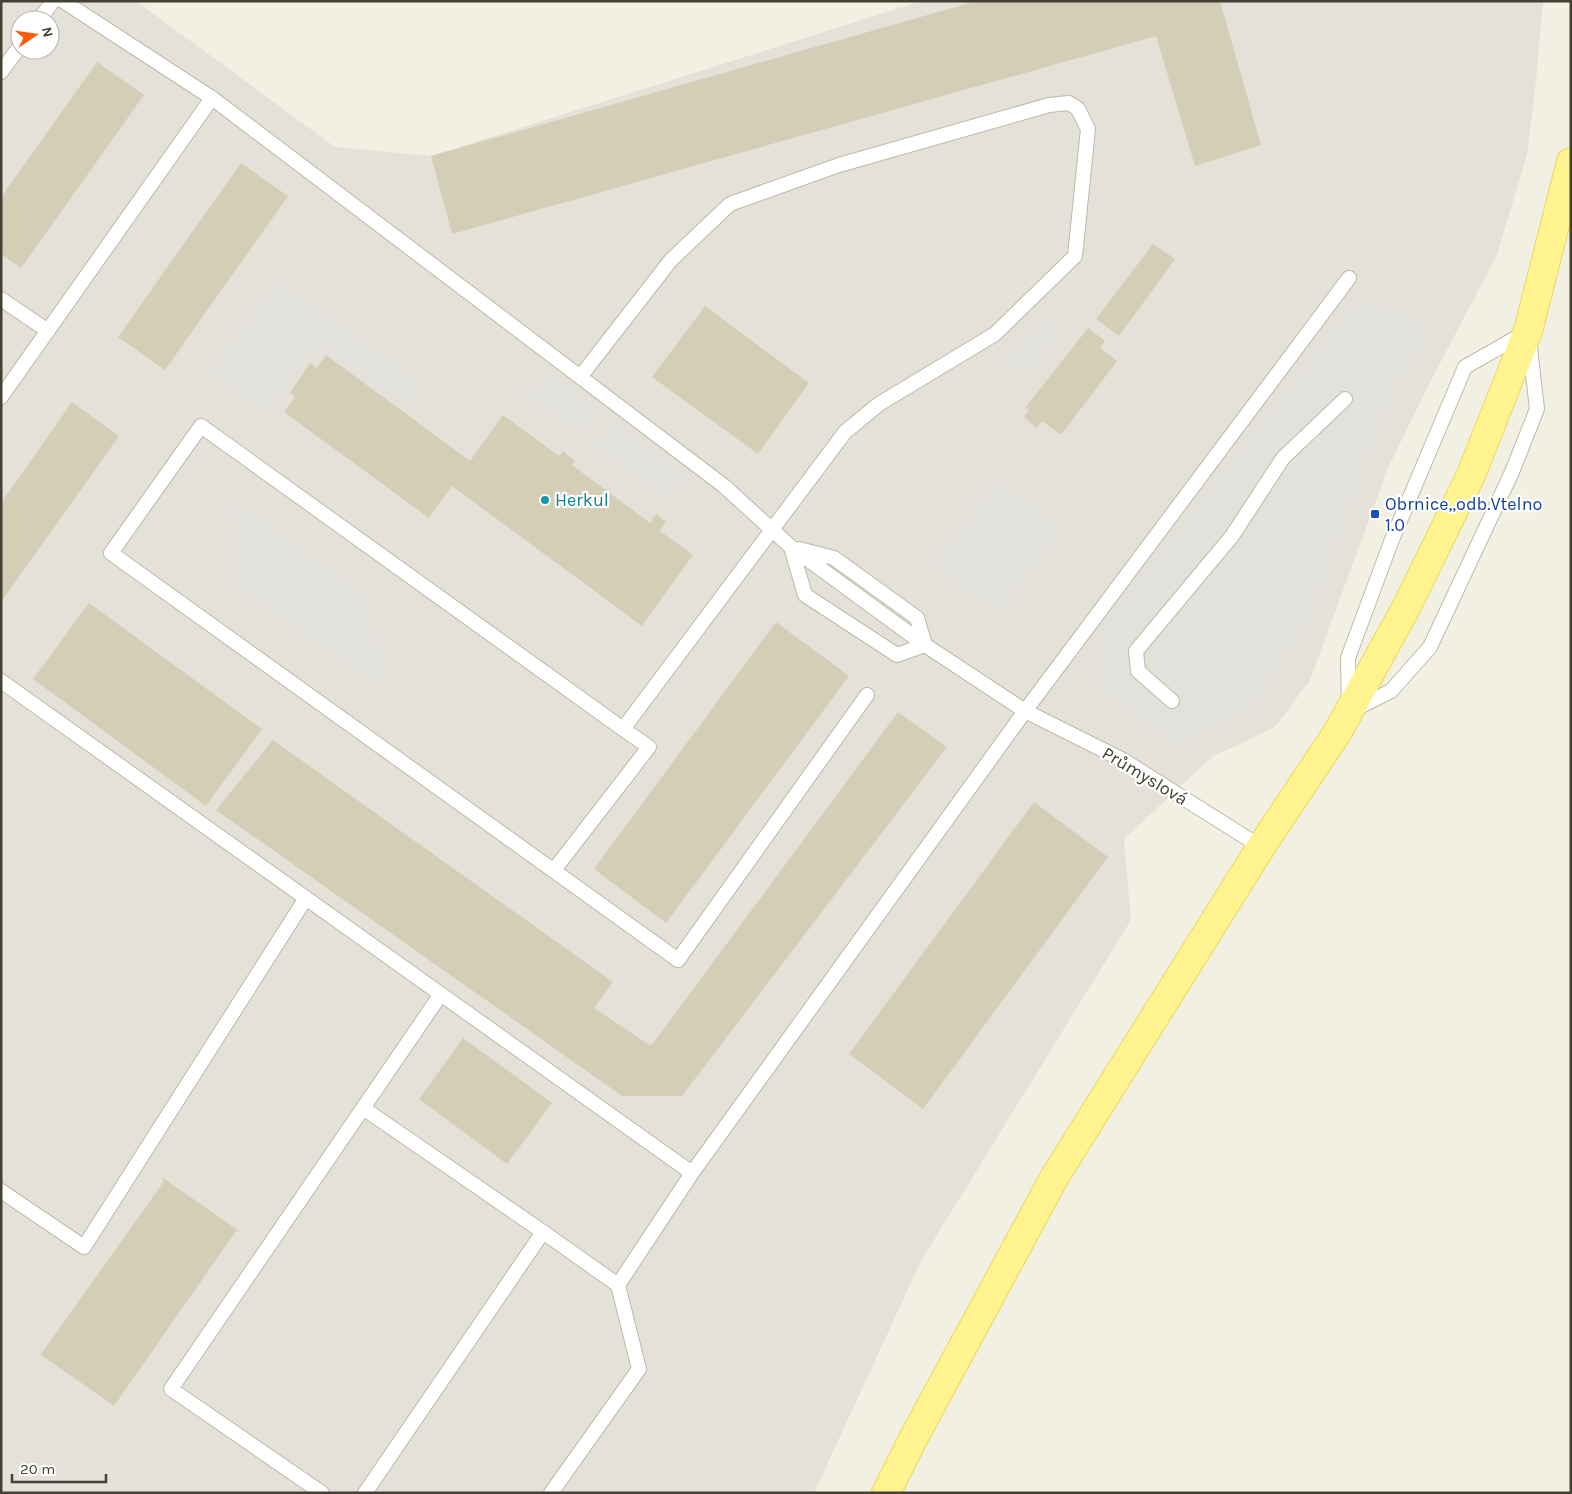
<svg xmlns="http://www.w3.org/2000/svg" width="1572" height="1494" viewBox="0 0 1572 1494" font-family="Karla,sans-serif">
  <rect width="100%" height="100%" fill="#f2f0e3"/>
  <path fill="#e4e1d8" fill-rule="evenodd" d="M1,1H136L335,147L431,156L922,1H1543L1536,81L1527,155L1497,255L1428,386L1388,468L1310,680L1275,727L1212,757L1124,839L1131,920L921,1261L814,1493H1ZM20,20H50V50H20Z"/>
  <path fill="#e2e1dc" d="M277,279L422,383L405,406L319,344L267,415L209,373Z
    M1358,298L1433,326L1390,396L1313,612L1250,710L1174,746L1097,684L1099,630Z
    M1045,320L1069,326L1026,375L1001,365Z
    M548,370L599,408L580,435L528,397Z
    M613,420L687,476L668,502L593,445Z
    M998,479L1063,528L998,615L933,566Z
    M227,494L372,600L384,689L240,590Z"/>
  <path fill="#d4ceb7" d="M977,1H1220L1261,145L1195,166L1156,36L452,234L431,156Z
    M97,62L144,95L21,268L1,254V197Z
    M241,163L288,196L165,370L118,337Z
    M1153,244L1175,259L1119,336L1096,319Z
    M705,306L809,383L758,454L652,377Z
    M1088,328L1105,341L1100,348L1117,361L1061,435L1042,421L1037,428L1024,417L1029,410L1025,408Z
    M326,355L470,461L503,415L559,456L563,451L575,461L572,465L650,523L656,514L666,522L660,531L693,555L642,626L452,486L429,518L284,412L295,397L290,393L310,363L317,368Z
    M72,402L119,436L1,602V503Z
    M89,603L262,729L206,806L33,679Z
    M776,622L849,676L666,923L594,869Z
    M898,712L947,747L682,1096H622L216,810L273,740L613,982L594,1008L651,1046Z
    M1034,802L1108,857L923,1109L849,1054Z
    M463,1038L552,1103L507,1164L419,1099Z
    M163,1178L239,1231L238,1232L236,1231L114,1406L40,1354L42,1353L164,1181L162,1179Z"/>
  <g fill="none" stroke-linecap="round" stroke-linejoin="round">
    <g stroke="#bebaa5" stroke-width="16">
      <path id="lane" d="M63,1L212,98L724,486L791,547L925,645L1025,711L1123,760L1261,847
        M39,20L53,1
        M1,72L20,46
        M1,299L48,331
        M1528,331L1537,409L1512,472L1430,647L1391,691L1349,712L1348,658L1391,542L1465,367Z
        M580,377L671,260L730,204L839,165L1049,105L1069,103L1078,109L1088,129L1075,256L995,334L879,404L845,432L623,729L201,426L111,553L678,960L867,695
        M1,397L212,98
        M791,547L805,595L897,655L925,645
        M799,549L834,558L917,618L925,645
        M1,681L692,1173
        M1172,701L1138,671L1136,651L1232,536L1283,458L1345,399
        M554,870L649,747L623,729
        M363,1108L543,1232L365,1493
        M1,1191L84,1247L306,898
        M543,1232L618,1285L692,1173L1025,711L1349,278
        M322,1493L171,1389L441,994
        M551,1493L639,1369L618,1285"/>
    </g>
    <g stroke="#e9d85a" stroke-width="30">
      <path id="primary" d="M886,1493L913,1439L1054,1178L1261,847L1337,733L1406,608L1471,475L1528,331L1571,162"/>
    </g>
    <use href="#lane" stroke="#fff" stroke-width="14"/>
    <use href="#primary" stroke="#fff38f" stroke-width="28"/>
  </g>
  <circle fill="#0f9aa8" stroke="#fff" stroke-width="2" cx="545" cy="500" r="5"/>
  <rect fill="#1a4fb4" stroke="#fff" stroke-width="2" x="1370" y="509" width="10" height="10" rx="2.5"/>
  <g text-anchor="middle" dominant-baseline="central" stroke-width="4.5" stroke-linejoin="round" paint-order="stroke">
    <g font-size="18" fill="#0d838f" stroke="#fff" text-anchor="start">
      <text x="555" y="500">Herkul</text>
    </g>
    <g font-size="18" fill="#164399" stroke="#fff" text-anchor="start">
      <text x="1385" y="504">Obrnice,,odb.Vtelno<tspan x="1385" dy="21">1.0</tspan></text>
    </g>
    <g font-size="18" fill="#444033" stroke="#fff">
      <text transform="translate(1145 776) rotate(31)">Průmyslová</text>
    </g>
  </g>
  <rect width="1572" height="1494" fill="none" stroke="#444033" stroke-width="5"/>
  <g transform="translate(35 35) rotate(77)"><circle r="24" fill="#ffffff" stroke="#b4b3ad"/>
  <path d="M0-4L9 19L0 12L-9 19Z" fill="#ff5d0d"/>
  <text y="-8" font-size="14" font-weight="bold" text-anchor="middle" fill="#444033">N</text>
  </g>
  <path d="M12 1474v8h94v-8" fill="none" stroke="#444033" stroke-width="2.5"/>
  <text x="20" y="1474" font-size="15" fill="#444033" stroke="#ffffff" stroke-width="4" paint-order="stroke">20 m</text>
</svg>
